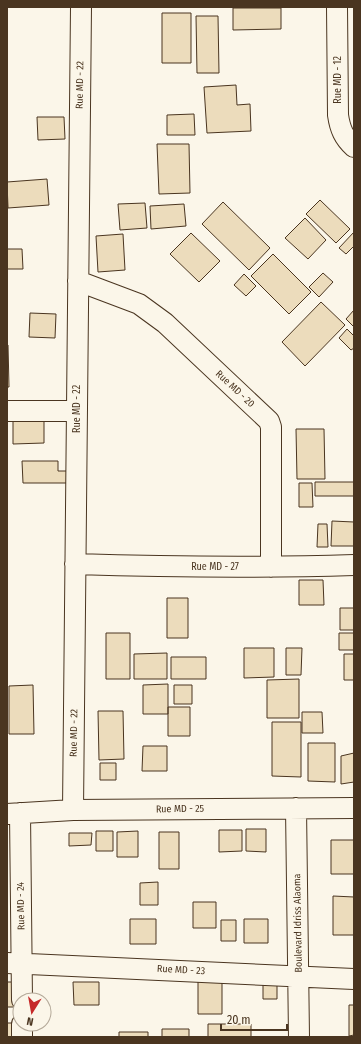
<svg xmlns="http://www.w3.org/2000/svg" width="361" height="1044" viewBox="0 0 361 1044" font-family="'Fira Sans Condensed',sans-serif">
  <rect width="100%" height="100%" fill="#fbf6e9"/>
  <path fill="#ecdcbc" stroke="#4a3520" d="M233,8H281V29L233,30Z
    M162,13H191V63H162Z
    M196,16H218L219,73H197Z
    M236,85L237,105L250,104L251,131L207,133L204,87Z
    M194,114L195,135H167V115Z
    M37,117H64L65,139L38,140Z
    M157,144H189L190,193L159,194Z
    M47,179L49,205L8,208L7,182Z
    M320,200L350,229L336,243L306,214Z
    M223,202L270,248L249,270L202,224Z
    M145,203L147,228L120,230L118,204Z
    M184,204L186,226L151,229L150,206Z
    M305,218L326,240L308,259L285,238Z
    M354,232V246L346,254L339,248Z
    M191,233L220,261L199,282L170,254Z
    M123,234L125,270L98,272L96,236Z
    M7,249H22L23,269H7Z
    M273,254L311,292L289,314L251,276Z
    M323,273L333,282L319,297L309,287Z
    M244,274L256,286L246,296L234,285Z
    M321,302L345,325L305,366L282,342Z
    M354,310V327L346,319Z
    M30,313L56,314L55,338L29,337Z
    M347,329L354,336V348L351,350L339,338Z
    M7,345H8L9,387H7Z
    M13,419L44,420V443L13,444Z
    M296,429H324L325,479H297Z
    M22,461H58V471H67V483H23Z
    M315,482H354V496H315Z
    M299,483H312L313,507H299Z
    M332,521L354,522V546H331Z
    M318,524H327L328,547H317Z
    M299,580H323L324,605H299Z
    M167,598H188V638H167Z
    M340,608H354V630H340Z
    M106,633H130V679H106Z
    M339,633H354V650H339Z
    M244,648H274V677L244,678Z
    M286,648H302L301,675H286Z
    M167,653V679H134V654Z
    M344,654H354V680H344Z
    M171,657H206V679H171Z
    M299,679V718H267V680Z
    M168,684V714H143V685Z
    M33,685L34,734H9V686Z
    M174,685H192V704H174Z
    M168,707H190V736H168Z
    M98,711H123L124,759L99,760Z
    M302,712H322L323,733H302Z
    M272,722H301V777L272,776Z
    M308,743H335V782L308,781Z
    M143,746H167V771H142Z
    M354,753V782L341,784V756Z
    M100,763H116V780H100Z
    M246,829H266V852L246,851Z
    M219,830H242V851L219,852Z
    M96,831H113V851H96Z
    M138,831V857H117V832Z
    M159,832H179V869H159Z
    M69,833H92L91,845L69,846Z
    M331,840H354V874H331Z
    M158,882V905H140V883Z
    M333,896L354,897V935H333Z
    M193,902H216V928H193Z
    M130,919H156V944H130Z
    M244,919H268V943H244Z
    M221,920H236V941H221Z
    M198,978H222V1014H198Z
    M263,978H277V999H263Z
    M7,982H17L18,1007H7Z
    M73,982H99V1005H74Z
    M349,1005H354V1035L349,1036Z
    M7,1023H20V1037H7Z
    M208,1024H251V1037H208Z
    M162,1029H189V1037H162Z
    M119,1032H148V1037H119Z"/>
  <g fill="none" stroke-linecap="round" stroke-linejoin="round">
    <g stroke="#4a3520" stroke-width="22">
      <path id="street" d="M337,7L338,115C340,129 344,138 354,147
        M78,281L139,304L165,323L269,421L271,427V567
        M7,411H77
        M75,564C169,567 260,568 354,565
        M296,808L299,1037
        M73,810L81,7
        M20,813L22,1000
        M7,814L73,810L354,808
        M7,963L354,979
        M22,1024V1037"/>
    </g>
    <use href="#street" stroke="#fbf6e9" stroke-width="20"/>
  </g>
  <g text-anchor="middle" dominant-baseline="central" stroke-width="3" stroke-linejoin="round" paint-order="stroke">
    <g font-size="10" fill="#4a3520" stroke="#fbf6e9">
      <text transform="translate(338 80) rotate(-90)">Rue MD - 12</text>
      <text transform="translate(80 85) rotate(-89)">Rue MD - 22</text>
      <text transform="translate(235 389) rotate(43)">Rue MD - 20</text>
      <text transform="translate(77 409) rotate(-90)">Rue MD - 22</text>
      <text x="215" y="567">Rue MD - 27</text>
      <text transform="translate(74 733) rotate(-89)">Rue MD - 22</text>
      <text transform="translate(180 809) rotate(-1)">Rue MD - 25</text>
      <text transform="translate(21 906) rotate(-91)">Rue MD - 24</text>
      <text transform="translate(298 923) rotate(-91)">Boulevard Idriss Alaoma</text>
      <text transform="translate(181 970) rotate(3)">Rue MD - 23</text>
    </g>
  </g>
  <rect width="361" height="1044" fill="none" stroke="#4a3520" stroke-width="16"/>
  <g transform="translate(32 1012) rotate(191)"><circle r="19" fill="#fbf6e9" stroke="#b4a999"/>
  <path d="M0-3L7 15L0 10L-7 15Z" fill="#c62828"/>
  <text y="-6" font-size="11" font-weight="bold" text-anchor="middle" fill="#4a3520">N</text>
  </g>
  <path d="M221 1024v6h66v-6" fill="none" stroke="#4a3520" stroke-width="2"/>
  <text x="227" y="1024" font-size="12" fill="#4a3520" stroke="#fbf6e9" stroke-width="3" paint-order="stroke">20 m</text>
</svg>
